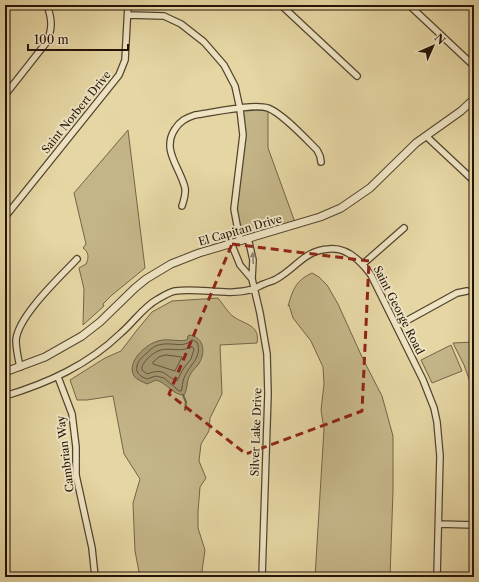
<svg xmlns="http://www.w3.org/2000/svg" width="479" height="582" viewBox="0 0 479 582" font-family="'Libre Caslon Text',serif">
  <rect width="100%" height="100%" fill="#e5d6a3"/>
  <filter id="stains"><feTurbulence type="fractalNoise" baseFrequency=".005" numOctaves="4"/><feColorMatrix values="0 0 0 0 .2 0 0 0 0 .09 0 0 0 0 .02 0 0 0 .5 -.17"/></filter>
  <radialGradient id="worn" r=".72"><stop offset=".6" stop-color="#630" stop-opacity="0"/><stop offset="1" stop-color="#630" stop-opacity=".3"/></radialGradient>
  <path fill="#c4b588" stroke="#746448" d="M240,109H268V148L296,225L240,241L234,209L243,135Z
    M128,130L145,268L112,295L103,304L104,306L83,325L84,289L79,268L86,264C89,258 89,252 83,248L86,244L74,193Z
    M312,273L319,277L327,285L338,304L362,357L382,396L393,436V491L390,577H315L324,429L321,410L324,384L323,367L311,341L293,318L289,305L288,306C293,290 295,281 312,273Z
    M218,298C223,304 228,313 234,317C246,325 260,325 257,343L220,345L222,394L210,418L209,431L201,444L199,461L206,478L200,487L198,512V528L205,550L202,571L205,577H140L135,551L133,503L140,479L124,454L113,396L87,400H77L70,380L105,358L121,351L137,330L152,312L172,301Z
    M474,342V393L464,365L453,343Z
    M451,345L462,371L432,383L421,360Z"/>
  <path fill="#a3946e" stroke="#706045" d="M189,335C205,337 206,354 198,365C195,368 192,371 190,375C186,382 188,389 184,395C173,395 167,383 156,380L147,384C143,382 137,380 134,376C126,362 146,344 158,341C168,338 177,342 187,340L188,336Z"/>
  <g fill="none" stroke-linecap="round" stroke-linejoin="round">
    <path stroke="#64543a" stroke-width="1" d="M192,340L197,342C203,357 189,365 184,378C182,382 183,387 181,391H179L164,378L156,376L147,379C142,377 135,374 137,366C138,361 142,357 146,354C151,348 157,344 165,344C175,343 184,348 192,340Z
      M192,347L194,349L191,359L183,369L177,381C164,376 166,367 147,374L142,370C141,366 144,363 147,359C165,341 173,355 192,347Z
      M166,355L182,357L175,371L153,364V362L159,357Z"/>
    <path stroke="#706045" stroke-width="2" d="M183,395L186,402L185,410"/>
    <g stroke="#54442e" stroke-width="8">
      <path id="minor" d="M281,5L357,76
        M409,5L474,66
        M128,15L164,16L181,24L204,42L224,65L235,86L240,109L243,135L234,209L240,241
        M5,95L46,43C53,29 52,19 47,5
        M426,136L474,181
        M182,206C184,200 186,194 185,188C180,167 161,150 175,129C180,121 186,118 195,115C212,113 253,103 268,108C283,114 305,138 317,150L320,156L321,162
        M5,217L119,75L125,60L128,5
        M248,238L253,260L252,279L260,313L267,354L268,394L262,577
        M231,243L240,265L252,279
        M363,264L404,228
        M397,326L457,293L467,291
        M20,367C18,358 16,349 16,340C18,316 60,277 77,259
        M58,377L72,414L76,447V475L92,548L95,577
        M5,396C48,383 88,365 121,333C134,322 143,307 158,299C163,296 170,292 175,291C201,287 226,297 253,289C257,288 260,285 264,284C268,282 274,281 278,278C297,267 305,250 329,249C347,247 361,261 371,275L423,380L434,408L437,422L440,456L437,577
        M439,524L474,525"/>
    </g>
    <g stroke="#54442e" stroke-width="9">
      <path id="tertiary" d="M5,372L45,357L82,336L100,322L135,288L146,279L171,264L199,253L320,217L341,208L370,188L416,143L461,111L474,99"/>
    </g>
    <use href="#minor" stroke="#eee4c3" stroke-width="5.5"/>
    <use href="#tertiary" stroke="#eee4c3" stroke-width="7"/>
  </g>
  <defs><path id="oneway-solid" d="M-6-.8H1V-3.2L6.5 0L1 3.2V.8H-6Z"/></defs>
  <use fill="#93866e" href="#oneway-solid" transform="translate(253 258) rotate(-93)"/>
  <path fill="none" stroke="#8f2418" stroke-width="3" stroke-dasharray="8 5" stroke-linejoin="round" d="M232,244L369,261L362,411L246,454L169,394Z"/>
  <g text-anchor="middle" dominant-baseline="central" stroke-width="4" stroke-linejoin="round" paint-order="stroke">
    <g font-size="11" fill="#241307" stroke="#eee4c3">
      <text transform="translate(76 112) rotate(-51)">Saint Norbert Drive</text>
      <text transform="translate(240 230) rotate(-16)">El Capitan Drive</text>
      <text transform="translate(399 310) rotate(63)">Saint George Road</text>
      <text transform="translate(256 432) rotate(-88)">Silver Lake Drive</text>
      <text transform="translate(65 454) rotate(-97)">Cambrian Way</text>
    </g>
  </g>
  <rect width="479" height="582" fill="none" stroke="#e5d6a3" stroke-width="20"/>
  <rect x="6" y="6" width="467" height="570" fill="none" stroke="#241307" stroke-width="2"/>
  <rect x="10" y="10" width="459" height="562" fill="none" stroke="#241307"/>
  <g transform="translate(433 46) rotate(45)" stroke="#eee4c3" stroke-width="3" paint-order="stroke">
  <path d="M0-3L7 15L0 10L-7 15Z" fill="#241307"/>
  <text y="-6" font-size="11" font-weight="bold" text-anchor="middle" fill="#241307">N</text>
  </g>
  <path d="M28 44v6h100v-6" fill="none" stroke="#241307" stroke-width="2"/>
  <text x="34" y="44" font-size="12" fill="#241307" stroke="#eee4c3" stroke-width="3" paint-order="stroke">100 m</text>
  <rect width="100%" height="100%" filter="url(#stains)"/>
  <rect width="100%" height="100%" fill="url(#worn)"/>
</svg>
